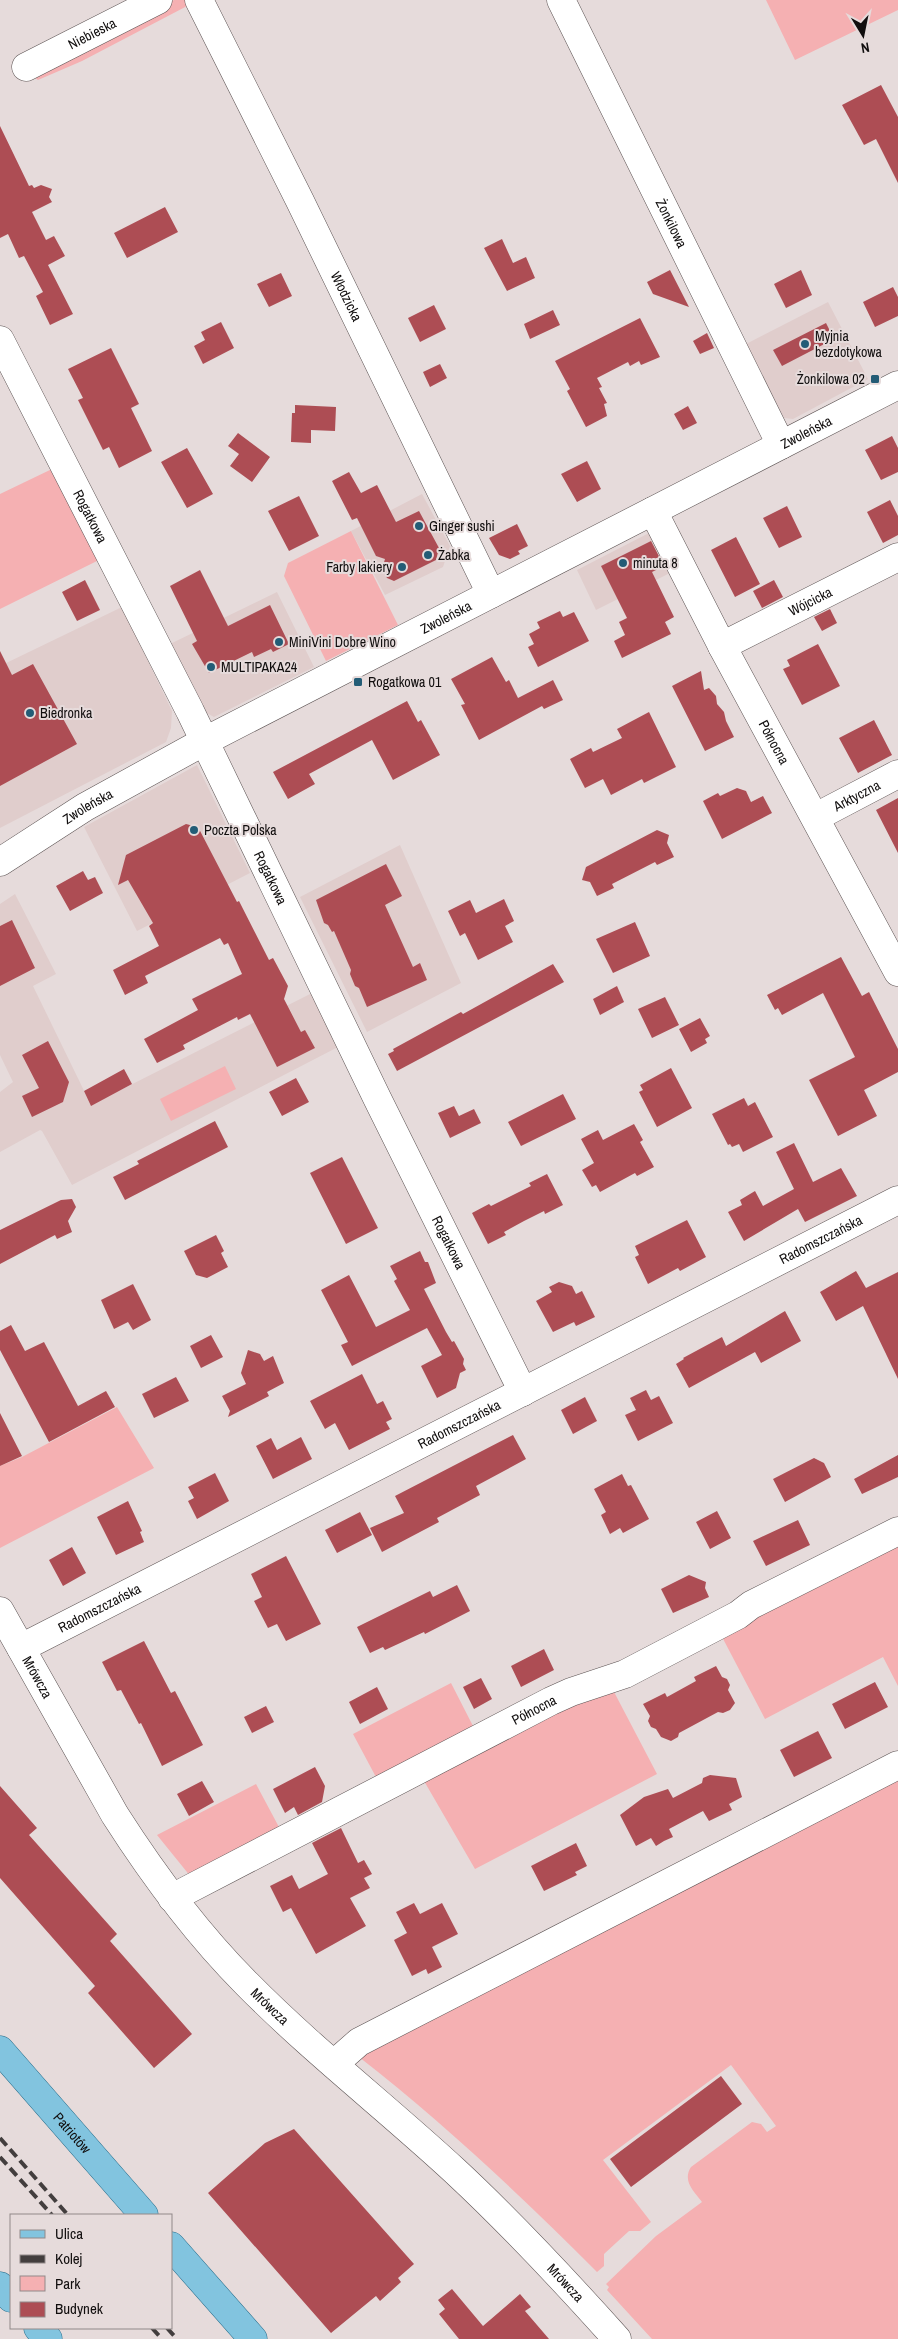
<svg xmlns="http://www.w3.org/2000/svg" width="898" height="2339" viewBox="0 0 898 2339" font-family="'Archivo Narrow',sans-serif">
  <rect width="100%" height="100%" fill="#e6dbdb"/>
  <path fill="#e0cdcc" d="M828,302L868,379L793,419L784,418L746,344Z
    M422,494L450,546L443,567L385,595L351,531Z
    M649,533L670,573L596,610L577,570Z
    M277,592L314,667L214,717L203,711L170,644Z
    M122,607L172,711L171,728L166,742L0,828V666Z
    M197,765L250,873L137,931L84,827Z
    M400,845L461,983L367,1032L300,897Z
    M15,894L56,974L33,986L91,1105L312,993L338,1047L72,1185L42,1131L40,1130L0,1152V1092L13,1082L0,1055V904Z"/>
  <path fill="#f5b0b2" d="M174,0H188L189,5L82,61L38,80L35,78L68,53Z
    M766,0H898V10L795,60Z
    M52,469L99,560L0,609V494Z
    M351,531L398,625L326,661L284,576L288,563Z
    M225,1066L236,1089L171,1121L160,1099Z
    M117,1407L154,1468L0,1548V1466L22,1457Z
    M898,1539V1686L883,1657L765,1719L720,1633Z
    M451,1683L474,1728L377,1779L353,1734Z
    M613,1690L657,1774L475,1869L420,1774L579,1696Z
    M898,1776V2339H652L607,2290L609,2287L606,2284L656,2236L702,2202C694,2191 682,2181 691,2167L752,2122L761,2124L767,2132L776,2126L731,2065L603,2160L651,2222L640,2231H629L604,2254V2266L597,2272C521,2196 444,2123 359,2057Z
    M256,1784L280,1829L191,1877L157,1835Z"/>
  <path fill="#ad4d54" d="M881,85L898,117V183L876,139L864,145L842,105Z
    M0,126L29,186L32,185L34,188L41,185L52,189L49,197L52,202L32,212L46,240L54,236L65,256L48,265L73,314L50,325L36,296L43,292L24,256L19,258L8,234L0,238Z
    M165,207L178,232L127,258L114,233Z
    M502,239L513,263L526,257L535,278L507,291L484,248Z
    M670,270L689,307L653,294L647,282Z
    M801,270L812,295L786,308L774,284Z
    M281,273L292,296L269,307L257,284Z
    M893,287L898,297V316L875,327L863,302Z
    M434,305L446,329L420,342L408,318Z
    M553,310L560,325L530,339L524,324Z
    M640,318L660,357L641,365L639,361L630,366L628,362L597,378L602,387L599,388L607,403L604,404L607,416L586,427L567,391L570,389L555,361Z
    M221,322L234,348L203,364L194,346L205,340L201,332Z
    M826,323L834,339L782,366L773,350Z
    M707,333L714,348L700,354L693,341Z
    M111,348L139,404L131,408L152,451L119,468L109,447L103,450L78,400L83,398L68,369Z
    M440,364L447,378L430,387L423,372Z
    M295,405L336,407L335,431L311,430V443L291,442L292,413H295Z
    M688,406L697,423L683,430L674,414Z
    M238,433L270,457L252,482L230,466L239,454L228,446Z
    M892,436L898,448V472L881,480L865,450Z
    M187,448L213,494L187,508L161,462Z
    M587,461L601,489L577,502L561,474Z
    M349,472L361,493L377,485L396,522L419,511L439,548L436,560L394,581L387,578L382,569L385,559L376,556L357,518L352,520L332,481Z
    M299,496L319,536L289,551L268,511Z
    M890,500L898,516V535L883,543L867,512Z
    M787,506L802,537L779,548L763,518Z
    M517,524L528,546L518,551L520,554L510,559L499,555L489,538Z
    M736,537L760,584L735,597L711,550Z
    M651,541L664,566L652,572L674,617L665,622L671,634L622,658L614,641L625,635L619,622L627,618L601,566Z
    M200,570L228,626L270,605L289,644L273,652L271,649L254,657L252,652L209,673L192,644L197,641L170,586Z
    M85,580L100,610L77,621L62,592Z
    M774,580L783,597L762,608L753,591Z
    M830,609L837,623L822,631L814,617Z
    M560,611L563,617L574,612L589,641L538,667L528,647L534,644L529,634L540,628L537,622Z
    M818,644L840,686L802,705L783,669L790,666L787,660Z
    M0,651L12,675L33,664L77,744L0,786Z
    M492,657L506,682L509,680L518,698L553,680L563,700L544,709L542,706L479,740L461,705L465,704L451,679Z
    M701,671L704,690L709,688L716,696L717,704L724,712L726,721L734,737L705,751L672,686Z
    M407,701L418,722L421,720L440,755L393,780L372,740L309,774L315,784L288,799L273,772Z
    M649,712L676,767L644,783L642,779L611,795L603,779L585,788L570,759L591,748L593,752L622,738L617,729Z
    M874,720L892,755L858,773L839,738Z
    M737,788L746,791L751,802L763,796L772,813L722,839L703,801L718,793L720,796Z
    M898,798V853L876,810Z
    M186,824L198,827L237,902L239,901L269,960L273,958L288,986L284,999L301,1032L305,1030L315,1048L277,1067L250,1014L238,1020L237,1017L183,1045L185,1049L157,1063L144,1039L198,1010L192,999L242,974L228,943L224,945L220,938L145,976L148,983L125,995L113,970L159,946L149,926L153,923L128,880L118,885L126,855Z
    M657,830L669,835L667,843L674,857L657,865L655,862L612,884L614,888L597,896L590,882L582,880L586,867Z
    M386,864L402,896L385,905L413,967L420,963L427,980L367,1007L359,988L355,986L350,974L351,970L334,931L332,932L328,925L324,923L316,900Z
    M83,871L88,880L95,877L103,893L70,911L56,886Z
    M504,899L514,921L505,926L513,942L478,960L465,933L460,936L448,911L470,900L476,913Z
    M12,920L35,968L0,986V926Z
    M635,922L650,956L613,973L596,939Z
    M841,957L862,996L869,992L898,1049V1072L864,1090L877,1116L838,1136L809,1080L855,1057L823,993L782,1015L778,1008L775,1010L767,995Z
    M553,964L564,982L397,1071L388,1054L394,1051L393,1049L461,1012L463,1014Z
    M617,986L624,1002L600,1015L593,999Z
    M665,997L679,1025L652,1038L638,1009Z
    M700,1018L710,1036L705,1039L707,1043L691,1052L679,1029Z
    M48,1041L69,1082L63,1102L32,1117L22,1096L39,1088L22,1055Z
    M671,1068L692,1108L657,1127L639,1092L643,1090L640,1085Z
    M124,1069L132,1084L91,1106L84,1091Z
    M296,1078L309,1102L282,1116L269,1092Z
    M563,1094L576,1119L521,1146L508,1122Z
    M744,1098L748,1106L755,1102L773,1137L743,1152L739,1144L732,1147L730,1144L728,1145L712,1114Z
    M454,1106L459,1116L474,1109L481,1123L450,1138L438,1113Z
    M215,1121L228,1147L125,1200L113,1177L139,1164L137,1161Z
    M634,1124L643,1140L640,1142L654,1167L637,1176L635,1173L600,1192L596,1185L592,1187L582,1170L594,1163L581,1139L598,1130L603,1140Z
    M794,1143L813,1182L841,1168L857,1196L805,1222L798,1209L744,1241L728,1212L742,1205L740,1200L755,1191L763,1206L794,1189L776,1152Z
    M342,1157L378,1228L346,1244L310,1173Z
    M547,1174L563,1205L545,1214L544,1211L524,1221L504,1232L506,1235L488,1244L472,1213L489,1204L491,1206L531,1186L529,1183Z
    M72,1199L76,1207L68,1221L72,1232L57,1239L55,1235L0,1264V1230L61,1200Z
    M687,1220L706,1257L680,1271L678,1268L648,1284L635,1257L639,1255L635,1246Z
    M216,1235L224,1251L221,1253L228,1267L207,1278L196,1275L184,1251Z
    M420,1251L425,1262H428L436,1283L424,1289L446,1332L452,1342L454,1341L464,1359L463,1364L466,1370L460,1373L456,1388L437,1398L421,1366L442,1355L427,1328L352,1366L341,1345L348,1342L321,1290L349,1275L376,1327L410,1310L394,1281L397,1279L390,1266Z
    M856,1271L866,1288L898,1272V1379L863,1306L836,1321L820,1292Z
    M559,1282L572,1286L576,1294L582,1291L595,1317L576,1326L574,1322L553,1332L536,1301L552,1292L549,1287Z
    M133,1284L151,1320L133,1330L128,1322L114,1329L101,1300Z
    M785,1311L801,1341L761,1363L755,1352L689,1388L676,1364L684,1359L683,1358L722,1337L726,1346Z
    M11,1325L25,1351L44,1342L78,1406L106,1391L115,1407L49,1442L0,1350V1331Z
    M211,1335L223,1357L201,1368L190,1346Z
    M248,1350L260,1354L264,1361L273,1356L284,1383L267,1392L269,1396L228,1417L230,1411L222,1396L246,1384L241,1373Z
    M362,1374L377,1404L383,1401L392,1419L386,1422L390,1429L349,1450L335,1423L325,1429L310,1401Z
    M176,1377L189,1401L154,1418L142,1394Z
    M646,1390L651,1400L659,1396L673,1423L638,1441L625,1415L636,1410L630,1398Z
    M585,1397L597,1421L573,1434L561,1410Z
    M0,1413L22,1456L0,1466Z
    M513,1435L526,1459L476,1486L480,1495L437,1518L439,1522L382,1552L370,1528L404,1513L395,1496Z
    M301,1437L312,1459L273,1479L256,1446L271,1438L277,1450Z
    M898,1455V1477L862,1494L854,1479Z
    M814,1458L824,1463L831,1477L785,1502L773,1479Z
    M215,1473L229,1501L197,1519L188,1501L194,1498L188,1487Z
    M622,1474L628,1486L631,1485L649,1519L623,1533L620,1528L610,1534L601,1515L606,1512L594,1489Z
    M128,1501L142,1531L140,1532L144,1542L116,1555L97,1517Z
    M717,1511L731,1538L710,1549L696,1522Z
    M360,1512L372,1535L337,1553L325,1530Z
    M798,1520L810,1545L766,1566L753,1541Z
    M72,1547L86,1573L63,1586L49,1560Z
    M286,1556L321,1624L286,1641L277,1624L268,1628L254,1601L262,1597L251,1574Z
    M689,1575L706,1582L705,1588L709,1597L673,1613L661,1589Z
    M457,1585L470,1611L425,1634L424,1632L385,1650L383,1647L370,1653L357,1627L430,1591L433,1597Z
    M144,1641L171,1693L175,1691L203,1745L162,1766L141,1723L139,1724L121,1690L117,1691L102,1662Z
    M544,1649L554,1670L521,1687L511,1666Z
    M716,1666L722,1677L727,1679L730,1685L728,1690L735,1703L730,1710L723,1713L718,1712L679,1733L678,1737L671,1741L661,1737L656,1729L651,1727L648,1721L650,1716L643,1704L665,1693L667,1697L696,1681L694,1677Z
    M481,1678L492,1699L474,1709L463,1687Z
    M875,1682L888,1707L845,1729L832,1704Z
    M377,1687L388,1709L360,1724L349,1702Z
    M266,1706L274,1722L252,1733L244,1717Z
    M818,1731L832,1758L794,1777L780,1750Z
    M315,1767L325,1786L322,1802L298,1815L294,1807L285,1813L273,1789Z
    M710,1775L736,1778L742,1797L729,1804L732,1810L709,1821L703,1811L669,1829L673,1837L664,1841L656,1846L651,1838L636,1846L620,1815L644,1797L668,1789L673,1798L702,1783L703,1778Z
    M202,1781L214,1802L189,1816L177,1794Z
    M0,1786L37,1828L29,1835L117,1934L110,1941L192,2034L154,2068L88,1993L95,1986L0,1878Z
    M341,1828L358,1863L364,1860L372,1874L364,1878L370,1888L350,1898L366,1926L316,1954L291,1908L283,1912L270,1886L292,1875L299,1889L328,1874L312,1843Z
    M576,1843L587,1866L575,1872L577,1875L544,1891L531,1866Z
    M414,1903L420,1914L442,1903L458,1934L432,1947L442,1967L428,1974L426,1969L412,1976L394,1940L407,1933L396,1912Z
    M721,2076L742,2104L631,2187L610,2159Z
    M294,2129L414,2264L398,2278L401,2282L380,2301L376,2296L331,2333L208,2193L265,2143Z
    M452,2289L483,2326L520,2294L531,2307L525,2311L549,2339H459L439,2314L445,2309L438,2300Z"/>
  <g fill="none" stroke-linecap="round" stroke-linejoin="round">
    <g stroke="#5c5353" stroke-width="29">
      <g id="minor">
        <path id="s1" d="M199,0L300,201L491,594"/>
        <path id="s2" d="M561,0L781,445"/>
        <path id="s3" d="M26,67L158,0"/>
        <path id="s4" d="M0,340L190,711L377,1098L523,1392"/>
        <path id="s5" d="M653,511L722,646L898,972"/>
        <path id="s6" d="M722,646L898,557"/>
        <path id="s7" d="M816,817L898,774"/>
        <path id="s8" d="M0,862L85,807L205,741L898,385"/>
        <path id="s9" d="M0,1611L115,1815C154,1876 196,1933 247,1984C312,2050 387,2108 455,2171C512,2224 565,2281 617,2339"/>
        <path id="s10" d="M21,1648L898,1200"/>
        <path id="s11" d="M172,1898L551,1701L571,1692L625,1674L738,1615L751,1605L898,1531"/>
        <path d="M334,2064L359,2042L898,1765"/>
      </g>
    </g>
    <g stroke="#246a88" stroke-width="29">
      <g id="major">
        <path id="s12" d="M0,2050L144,2215"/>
        <path d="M171,2246L253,2339"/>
        <path d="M0,2286L11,2298"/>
        <path d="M38,2328L48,2339"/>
      </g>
    </g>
    <use href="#minor" stroke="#fff" stroke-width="28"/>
    <use href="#major" stroke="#82c4df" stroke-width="28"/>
    <path stroke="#433e3e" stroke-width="4" stroke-dasharray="10 5" stroke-linecap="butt" d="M0,2138L68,2215
      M0,2157L52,2215
      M152,2328L162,2339
      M167,2328L177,2339"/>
  </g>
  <g fill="#235c76" stroke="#e6dbdb" stroke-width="2">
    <circle cx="805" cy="344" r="5"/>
    <rect x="870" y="374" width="10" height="10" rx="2.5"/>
    <circle cx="419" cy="526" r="5"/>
    <circle cx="428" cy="555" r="5"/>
    <circle cx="623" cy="563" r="5"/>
    <circle cx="402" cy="567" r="5"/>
    <circle cx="279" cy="642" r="5"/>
    <circle cx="211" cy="667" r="5"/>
    <rect x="353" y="677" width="10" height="10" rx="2.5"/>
    <circle cx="30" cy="713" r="5"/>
    <circle cx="194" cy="830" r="5"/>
  </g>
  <g text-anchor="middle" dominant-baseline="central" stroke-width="4" stroke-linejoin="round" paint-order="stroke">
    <g font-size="14" fill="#110e0e" stroke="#e6dbdb">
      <text stroke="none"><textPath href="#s3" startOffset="74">Niebieska</textPath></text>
      <text stroke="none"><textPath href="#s2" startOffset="249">Żonkilowa</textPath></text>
      <text stroke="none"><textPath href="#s1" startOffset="331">Włodzicka</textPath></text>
      <text stroke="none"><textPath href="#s8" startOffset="914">Zwoleńska</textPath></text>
      <text stroke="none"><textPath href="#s4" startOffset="198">Rogatkowa</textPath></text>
      <text stroke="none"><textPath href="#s6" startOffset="99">Wójcicka</textPath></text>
      <text stroke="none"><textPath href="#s8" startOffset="509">Zwoleńska</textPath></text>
      <text stroke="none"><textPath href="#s5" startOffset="261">Północna</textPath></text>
      <text stroke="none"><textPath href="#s7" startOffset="46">Arktyczna</textPath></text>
      <text stroke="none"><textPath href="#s8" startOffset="104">Zwoleńska</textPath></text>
      <text stroke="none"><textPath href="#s4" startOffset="602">Rogatkowa</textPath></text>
      <text stroke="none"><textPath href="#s10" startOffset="898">Radomszczańska</textPath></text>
      <text stroke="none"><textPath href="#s4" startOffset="1008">Rogatkowa</textPath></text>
      <text stroke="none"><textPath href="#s10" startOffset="492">Radomszczańska</textPath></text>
      <text stroke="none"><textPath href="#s10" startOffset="88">Radomszczańska</textPath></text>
      <text stroke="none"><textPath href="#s9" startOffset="76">Mrówcza</textPath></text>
      <text stroke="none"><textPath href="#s11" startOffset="408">Północna</textPath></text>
      <text stroke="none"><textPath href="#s9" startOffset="481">Mrówcza</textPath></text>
      <text stroke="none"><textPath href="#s12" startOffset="110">Patriotów</textPath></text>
      <text stroke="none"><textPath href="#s9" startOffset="886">Mrówcza</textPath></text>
    </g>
    <g font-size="14" fill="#110e0e" stroke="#e6dbdb" text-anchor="start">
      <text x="815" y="336">Myjnia<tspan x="815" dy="16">bezdotykowa</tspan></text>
      <text x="865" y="379" text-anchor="end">Żonkilowa 02</text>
      <text x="429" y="526">Ginger sushi</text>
      <text x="438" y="555">Żabka</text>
      <text x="633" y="563">minuta 8</text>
      <text x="392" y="567" text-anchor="end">Farby lakiery</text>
      <text x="289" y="642">MiniVini Dobre Wino</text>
      <text x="221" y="667">MULTIPAKA24</text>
      <text x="368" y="682">Rogatkowa 01</text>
      <text x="40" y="713">Biedronka</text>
      <text x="204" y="830">Poczta Polska</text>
    </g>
  </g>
  <rect x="10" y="2214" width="162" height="115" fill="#e6dbdb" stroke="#918989"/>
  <rect x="20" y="2230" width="25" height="8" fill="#82c4df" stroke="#918989"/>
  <text x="55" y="2239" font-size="15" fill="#110e0e">Ulica</text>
  <rect x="20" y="2255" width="25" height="8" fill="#433e3e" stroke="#918989"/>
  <text x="55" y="2264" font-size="15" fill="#110e0e">Kolej</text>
  <rect x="20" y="2276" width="25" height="15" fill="#f5b0b2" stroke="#918989"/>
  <text x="55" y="2289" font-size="15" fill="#110e0e">Park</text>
  <rect x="20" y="2302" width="25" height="15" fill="#ad4d54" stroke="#918989"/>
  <text x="55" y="2314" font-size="15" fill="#110e0e">Budynek</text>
  <g transform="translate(863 35) rotate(170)" stroke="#e6dbdb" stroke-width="4" paint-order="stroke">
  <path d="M0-4L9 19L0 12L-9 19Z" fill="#110e0e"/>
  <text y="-8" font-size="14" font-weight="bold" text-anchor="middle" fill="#110e0e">N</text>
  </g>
</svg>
